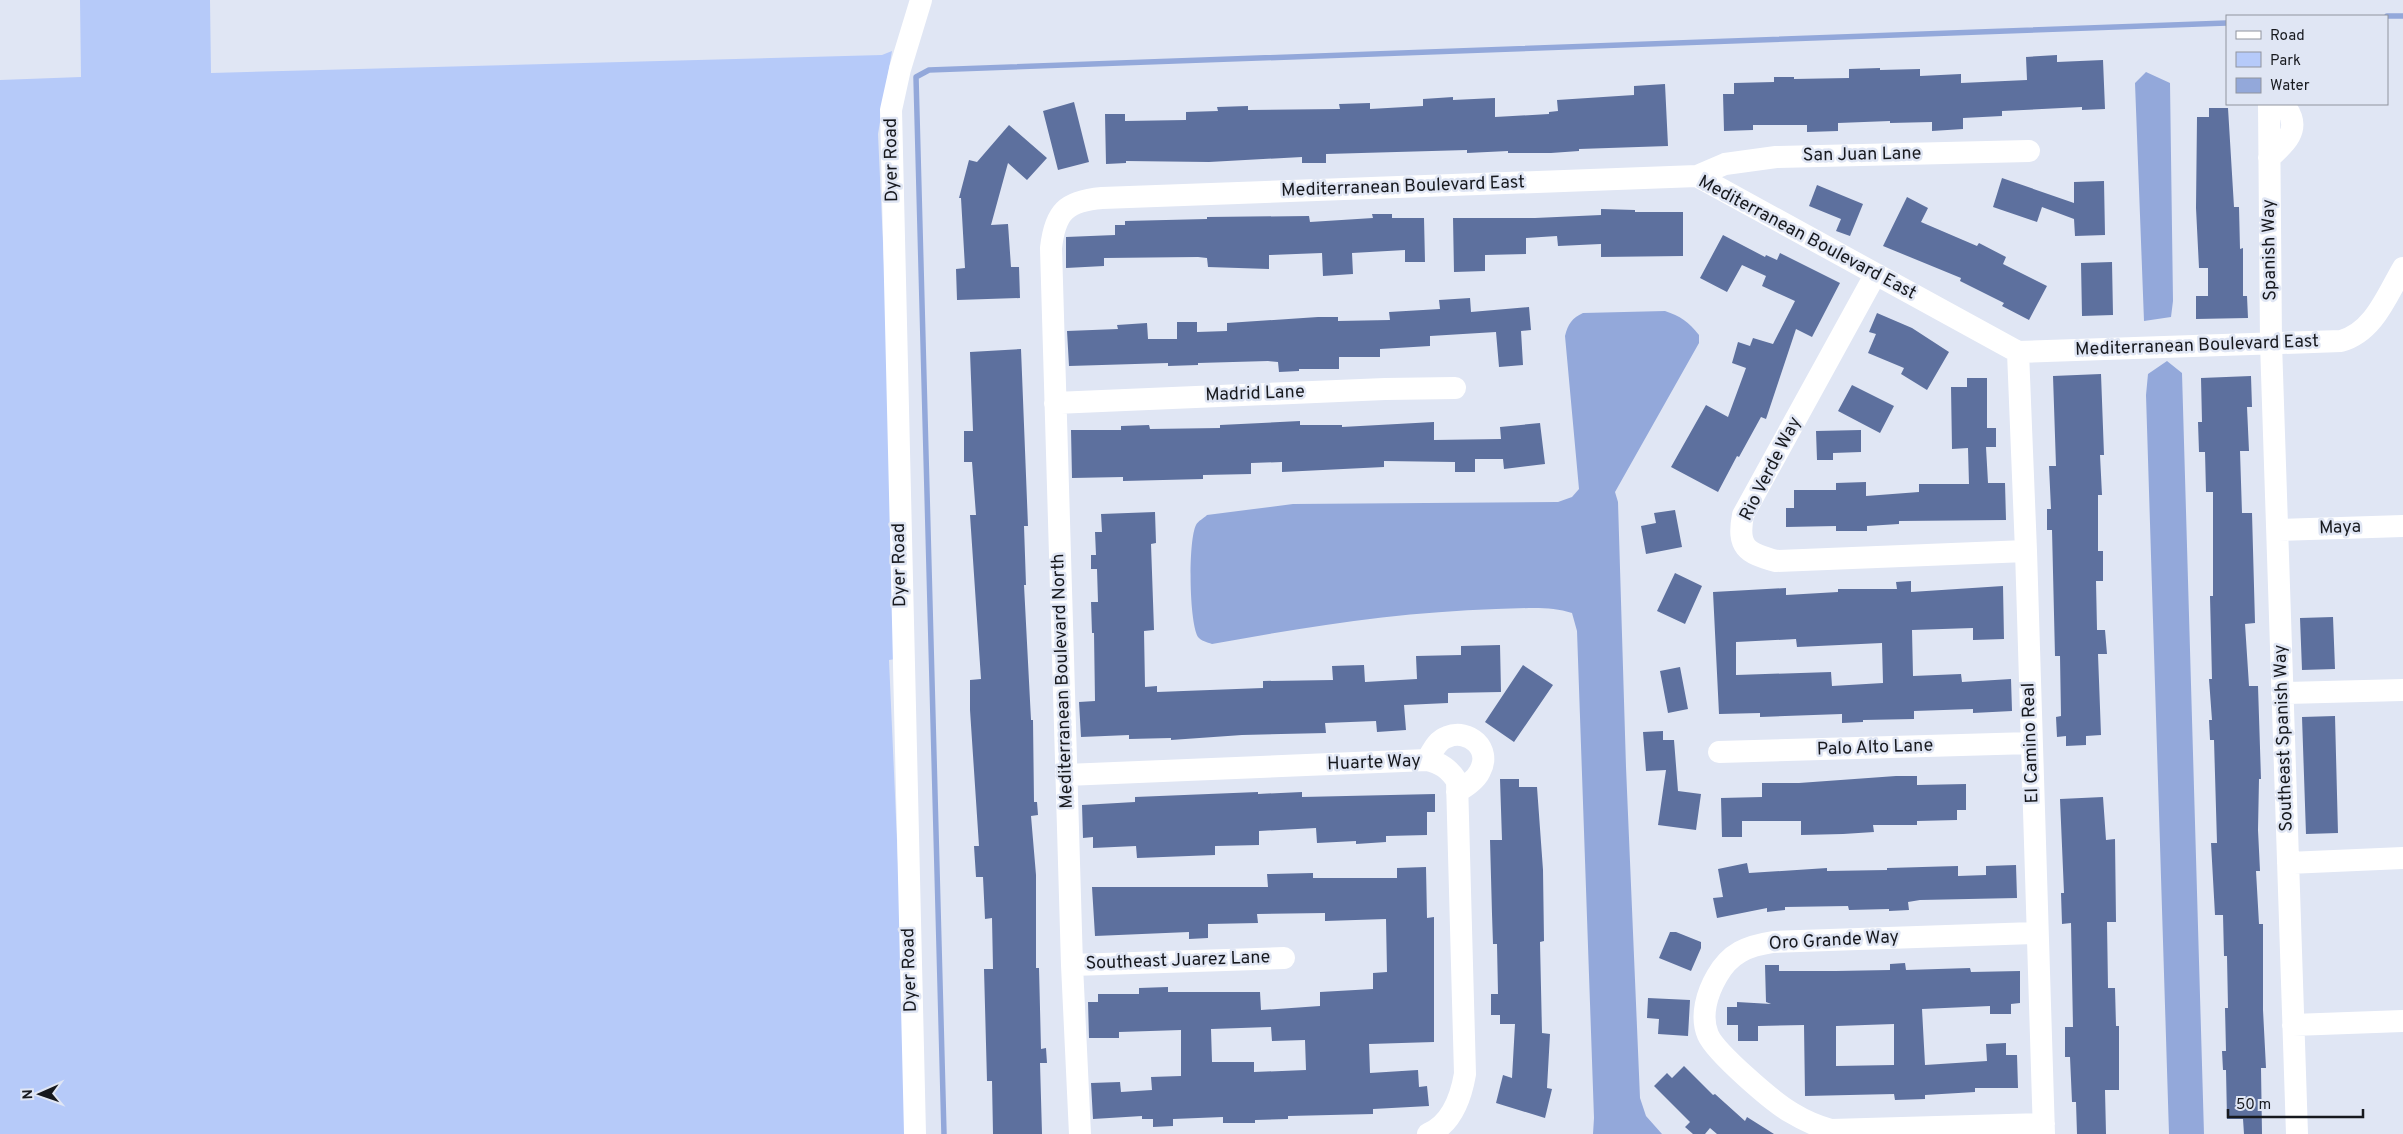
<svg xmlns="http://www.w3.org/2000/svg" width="2403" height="1134" viewBox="0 0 2403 1134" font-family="Overpass,sans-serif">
  <rect width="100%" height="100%" fill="#e0e6f4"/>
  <path fill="#b6caf9" d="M80,0H210L211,73L882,55L892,51L878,134L902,658L889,660L910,1134H0V80L81,77Z"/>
  <path fill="#93a8da" d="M2146,72L2170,83L2173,301L2171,317L2144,321L2135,83Z
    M1665,311C1680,316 1689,322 1699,335V343L1615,492L1618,502L1626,767L1640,1098L1646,1116L1662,1134H1593L1594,1118L1577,631L1572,613C1548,605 1520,609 1496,609C1399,612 1306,627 1212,644C1207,642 1201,641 1198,637C1189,622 1188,541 1196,525C1198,521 1204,518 1207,515L1293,504L1558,502L1572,497L1579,489L1565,336C1568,324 1572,318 1583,313Z
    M2167,361L2182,373L2204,1134H2169L2146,395L2148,374Z"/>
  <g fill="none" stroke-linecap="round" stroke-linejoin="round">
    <path stroke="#93a8da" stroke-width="5.5" d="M2387,16H2403
      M944,1134L916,77L929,70L2227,23"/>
  </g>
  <path fill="#5d709e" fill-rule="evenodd" d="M2057,55V62L2103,60L2105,109L2082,110V107L2002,111V116L1963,118V129L1932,131V122L1890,123V121L1838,123V131L1807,132V125H1753V130L1724,131L1723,94H1734V83L1774,82V77H1794V79L1849,78V69L1880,68V70L1920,69V76L1961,74V83L2027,80L2026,57Z
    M1665,84L1668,146L1579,149V151L1551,153H1508V151L1467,153V150L1326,154V163H1302V157L1209,162L1126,161V163L1106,164L1105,114H1125V121L1186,120V112L1218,111L1217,107L1248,106V110L1340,109L1339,104L1370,103V109L1423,106V99L1453,97V100L1495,98V117L1549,114V112L1558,111L1557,100L1634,95V86Z
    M1074,102L1089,162L1058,170L1043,111Z
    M2209,108H2228L2234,207H2239L2240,249L2243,248V296H2247L2248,318L2196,319V296H2208V268H2199L2196,208L2197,117H2209Z
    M1009,125L1047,158L1027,180L1008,163L991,225L1008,224L1011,267H1019L1020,298L957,300L956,269L965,268L961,198H959L969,160L977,162Z
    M2002,178L2074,203V182L2104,181L2105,235L2075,236L2074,219L2042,207L2037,222L1993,207Z
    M1817,185L1863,204L1850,236L1836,231L1841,219L1809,206Z
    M1907,197L1928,208L1921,222L1977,246L1979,243L2006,257L2003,264L2047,286L2029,320L2002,306L2004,303L1960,281L1961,278L1883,246Z
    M1601,209L1635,210V212H1683V256L1601,257V244L1558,246L1557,236L1526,238V254L1485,255V271L1454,272L1453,218H1535L1601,215Z
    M1372,214H1392V218H1424L1425,262H1405V250L1352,253L1353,274L1323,276L1322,253L1269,255V269L1208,267L1207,258L1198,257L1104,258V266L1066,268V237L1115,235V225H1125V221L1207,219V217L1309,216L1310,222L1373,218Z
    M1723,235L1765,257L1766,255L1777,260L1780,253L1840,283L1812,337L1796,329L1766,419L1761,417L1739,457L1737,456L1718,492L1671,467L1706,405L1728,417L1746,368L1732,363L1738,342L1750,346L1753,338L1773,344L1795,301L1762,286L1766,276L1742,265L1727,292L1700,278Z
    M2112,262L2113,315L2082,316L2081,263Z
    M1470,298L1471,312L1529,307L1531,330L1521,331L1523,365L1499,367L1496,332L1430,336V346L1380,349V357H1339V369H1299V371L1279,372L1278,362L1268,361L1198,363V365L1168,366V363L1069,366L1067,331L1118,329L1117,325L1147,323L1148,339H1177V322H1197V332L1227,331V323L1318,317H1338V321L1390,320L1389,312L1440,309L1439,300Z
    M1877,313L1912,328L1949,352L1927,390L1901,374L1904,368L1868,353L1876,334L1869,332Z
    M1021,349L1028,526H1024L1026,585H1024L1031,720H1033L1034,802H1037L1038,815L1031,816L1036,875V968H1039L1041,1049L1046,1048L1047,1063H1040L1042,1134H993L992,1081H987L984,969H993L992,918L985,919L983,877H976L974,846H979L970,710V680L981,679L970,515H976L972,462H964V431H973L970,352Z
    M2101,374L2104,455H2100L2102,495H2098V551H2103V581H2096L2097,630H2105L2107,654H2098L2101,735L2086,736V745L2066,746V736L2057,737L2056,717L2061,716L2060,656H2055L2052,530H2047V509H2051L2049,466H2056L2053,376Z
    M2251,376L2252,407H2247L2249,451H2240L2242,513H2252L2255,623L2245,624L2249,686H2258L2261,779H2259L2258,830L2260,871H2256L2259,924H2263V1010L2266,1068H2261L2262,1134H2244L2243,1119H2227L2226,1070H2223L2222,1051H2226L2225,1008H2228L2227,956H2224L2223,915H2215L2211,843H2217L2214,740H2210L2209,720H2212L2209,679H2212L2210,596H2213V492H2206L2205,452H2199L2198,422H2202L2201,378Z
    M1967,378H1987V428H1996V447H1986L1988,483H2005L2006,520L1899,521V524L1867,526V531H1836V526L1786,527V508H1794V490H1836V483L1866,482V496L1919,492V484H1969L1968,448L1952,449L1951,387H1967Z
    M1852,385L1894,406L1880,433L1838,411Z
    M1300,421V425H1342V427L1434,422V440L1501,439L1500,427L1540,423L1545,464L1504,469L1503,459H1475V472H1455V462L1384,461V467L1282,472V462L1251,463V474L1203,475V479L1123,481V477L1072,478L1071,430H1121V426L1149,425L1150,429L1220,428V425Z
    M1861,430V452L1833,453V460H1817L1816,431Z
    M1675,510L1682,547L1646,554L1641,526L1656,523L1654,513Z
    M1155,512L1156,543L1151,544L1154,630L1144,631L1145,687L1157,686V692L1263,688V681L1333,680L1332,666L1364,665L1365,682L1417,679L1416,656L1461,655V646L1500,645L1501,692L1448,693V703L1404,705L1406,730L1377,732L1376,721L1325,723L1326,733L1242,735L1171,740V738L1129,739V735L1081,737L1079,702L1095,701L1094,633H1092L1091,602H1098L1097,569H1091V555H1096L1095,532H1102L1101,514Z
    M1675,573L1702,586L1685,624L1657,611Z
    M1911,581V592L2003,586L2004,639L1973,640V628L1912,630L1913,676L1961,674L1962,682L2011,679L2012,711L1973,713V709L1914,711V719L1863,720V722L1842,723V714L1760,717V713L1719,714L1713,592L1786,588V595L1838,592V589H1897L1896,582ZM1796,639L1797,647L1882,643L1883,683L1832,686L1831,672L1736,675V642Z
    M2333,617L2335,669L2302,670L2300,618Z
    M1523,665L1553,685L1514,742L1485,722Z
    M1680,667L1688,709L1668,713L1660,671Z
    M2335,716L2338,833L2306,834L2302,717Z
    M1663,731V740H1674L1678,791L1701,794L1696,830L1658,825L1666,770L1646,771L1643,732Z
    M1896,776H1917V785L1966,784V810H1957V820L1917,821V825H1873L1874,832L1843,834L1801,835V821H1742V837H1722L1721,798L1762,797V783H1799Z
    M1500,779H1519V787H1537L1543,870L1544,941L1540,942L1542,1033L1550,1034L1547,1088L1552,1089L1545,1118L1496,1103L1503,1075L1512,1078L1515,1024H1500V1015H1491V994H1498L1497,944H1493L1492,914L1490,840H1502Z
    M1258,792V794L1302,792V797L1435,794V812H1427V835L1386,836V842L1356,844V841L1317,843L1316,828L1259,831V845L1215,846V855L1137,858L1136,846L1093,848V837L1083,838L1082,805L1135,802V797Z
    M2103,797L2106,840L2115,839L2116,922H2107L2108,988H2115L2116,1026H2119V1090H2105L2106,1134H2077L2076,1102H2072L2070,1057H2065V1027H2073L2071,923L2062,924L2061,893H2064L2060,799Z
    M1747,863L1749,873L1827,868V871L1887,870V868L1958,866V876L1986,875V866L2016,865L2017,898L1920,900L1908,902L1909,910L1889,911V909L1849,910L1848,906L1785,907V910L1767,912V908L1717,918L1713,898L1723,897L1718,869Z
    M1426,867L1427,918L1434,917V1042L1369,1044L1370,1073L1418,1070L1419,1087L1427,1086L1429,1106L1373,1109V1114L1288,1116V1119L1255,1120V1123H1223V1117L1173,1119V1126L1153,1127V1119H1142V1116L1093,1119L1091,1083L1120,1082L1121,1092L1152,1090L1151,1077L1181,1076V1030L1119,1032V1038H1089L1088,1002H1098V994H1139V988L1168,987V992H1260L1261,1010L1320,1006V992L1373,989V973L1387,972L1386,919L1325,921V913L1257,914L1258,923L1208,924V938L1189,939V932L1095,936L1092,887H1268L1267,874L1313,873V878H1397V868ZM1271,1027L1272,1041L1305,1040L1306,1070L1254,1072V1062H1212L1211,1029Z
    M1670,932H1676L1701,942V948L1691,971L1659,958Z
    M1905,963L1906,970L1970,968L1971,972L2020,971V1003L2011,1004V1014H1990V1006L1922,1009L1925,1065L1987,1061L1986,1044L2006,1043V1055H2017L2018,1088H1975V1092L1925,1095V1099L1895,1100L1894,1094L1805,1096L1804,1025L1758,1026V1041H1738V1025H1727V1007H1737V1002L1771,1004L1766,1002L1765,965H1779V971H1836L1890,970V964ZM1894,1024V1065L1836,1066V1026Z
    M1648,998L1690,1000L1688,1036L1658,1034L1659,1019L1647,1018Z
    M1684,1066L1713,1095L1715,1094L1745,1121L1747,1117L1774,1134H1717L1710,1128L1705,1134H1693L1685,1127L1690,1122L1654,1086L1667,1073L1672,1078Z"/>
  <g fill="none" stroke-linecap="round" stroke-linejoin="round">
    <path stroke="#fff" stroke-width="22" d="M2269,104L2271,343L2297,1134
      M2269,158C2285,144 2301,130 2287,109L2273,104
      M1697,176L1725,164L1776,157L2029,151
      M1875,275L1743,515C1737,547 1746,553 1776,561L2026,551
      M2018,352L2026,551L2044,1134
      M1055,403L1385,389L1455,388
      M2278,530L2403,526
      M2282,693L2403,690
      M1719,752L2031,743
      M1427,760C1432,752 1437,740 1447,737C1469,728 1492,749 1480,771C1476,780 1465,787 1457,792
      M1066,775L1427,760C1441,763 1449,769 1457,781L1465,1074C1461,1097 1452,1124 1428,1134
      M2288,863L2403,858
      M2037,933L1773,942C1747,946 1730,953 1717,976C1707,993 1700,1016 1708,1035C1716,1053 1774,1103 1792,1113C1805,1121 1817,1126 1831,1130L2044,1124
      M1072,965L1284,958
      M2293,1025L2403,1021
      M915,1134L891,110L900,69L921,0
      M1080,1134L1072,965L1051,248C1055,212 1066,201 1102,198L1697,176L2018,352L2341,341C2374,332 2387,295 2403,268"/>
  </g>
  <g text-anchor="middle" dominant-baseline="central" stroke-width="5" stroke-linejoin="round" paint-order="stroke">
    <g font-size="18" fill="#17191e" stroke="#e0e6f4">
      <text transform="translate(1862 155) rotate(-1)">San Juan Lane</text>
      <text transform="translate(892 160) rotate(-91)">Dyer Road</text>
      <text transform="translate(1403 187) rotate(-2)">Mediterranean Boulevard East</text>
      <text transform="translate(1807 238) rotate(28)">Mediterranean Boulevard East</text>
      <text transform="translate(2270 250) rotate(-91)">Spanish Way</text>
      <text transform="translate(2197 346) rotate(-2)">Mediterranean Boulevard East</text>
      <text transform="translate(1255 394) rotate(-2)">Madrid Lane</text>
      <text transform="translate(1771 469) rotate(-63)">Rio Verde Way</text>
      <text transform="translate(2340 528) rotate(-2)">Maya</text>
      <text transform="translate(900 565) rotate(-91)">Dyer Road</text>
      <text transform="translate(1063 681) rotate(-92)">Mediterranean Boulevard North</text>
      <text transform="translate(2284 738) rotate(-92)">Southeast Spanish Way</text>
      <text transform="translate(2031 743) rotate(-92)">El Camino Real</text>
      <text transform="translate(1875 748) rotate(-2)">Palo Alto Lane</text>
      <text transform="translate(1374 763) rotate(-2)">Huarte Way</text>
      <text transform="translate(1834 941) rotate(-3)">Oro Grande Way</text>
      <text transform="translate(1178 961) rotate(-2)">Southeast Juarez Lane</text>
      <text transform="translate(910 970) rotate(-92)">Dyer Road</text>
    </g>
  </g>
  <rect x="2226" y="15" width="162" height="90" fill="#e0e6f4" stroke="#90949e"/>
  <rect x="2236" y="31" width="25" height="8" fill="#ffffff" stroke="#90949e"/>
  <text x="2270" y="40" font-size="15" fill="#17191e">Road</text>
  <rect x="2236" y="52" width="25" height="15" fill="#b6caf9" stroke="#90949e"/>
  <text x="2270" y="65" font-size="15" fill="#17191e">Park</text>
  <rect x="2236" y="78" width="25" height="15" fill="#93a8da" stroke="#90949e"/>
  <text x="2270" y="90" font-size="15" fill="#17191e">Water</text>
  <g transform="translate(40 1094) rotate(268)" stroke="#e0e6f4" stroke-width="4" paint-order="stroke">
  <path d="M0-4L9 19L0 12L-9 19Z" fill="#17191e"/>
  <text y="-8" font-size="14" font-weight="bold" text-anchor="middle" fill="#17191e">N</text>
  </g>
  <path d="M2228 1109v8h135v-8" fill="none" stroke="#17191e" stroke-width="2.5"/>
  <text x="2236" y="1109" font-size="15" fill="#17191e" stroke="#e0e6f4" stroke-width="4" paint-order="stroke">50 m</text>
</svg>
